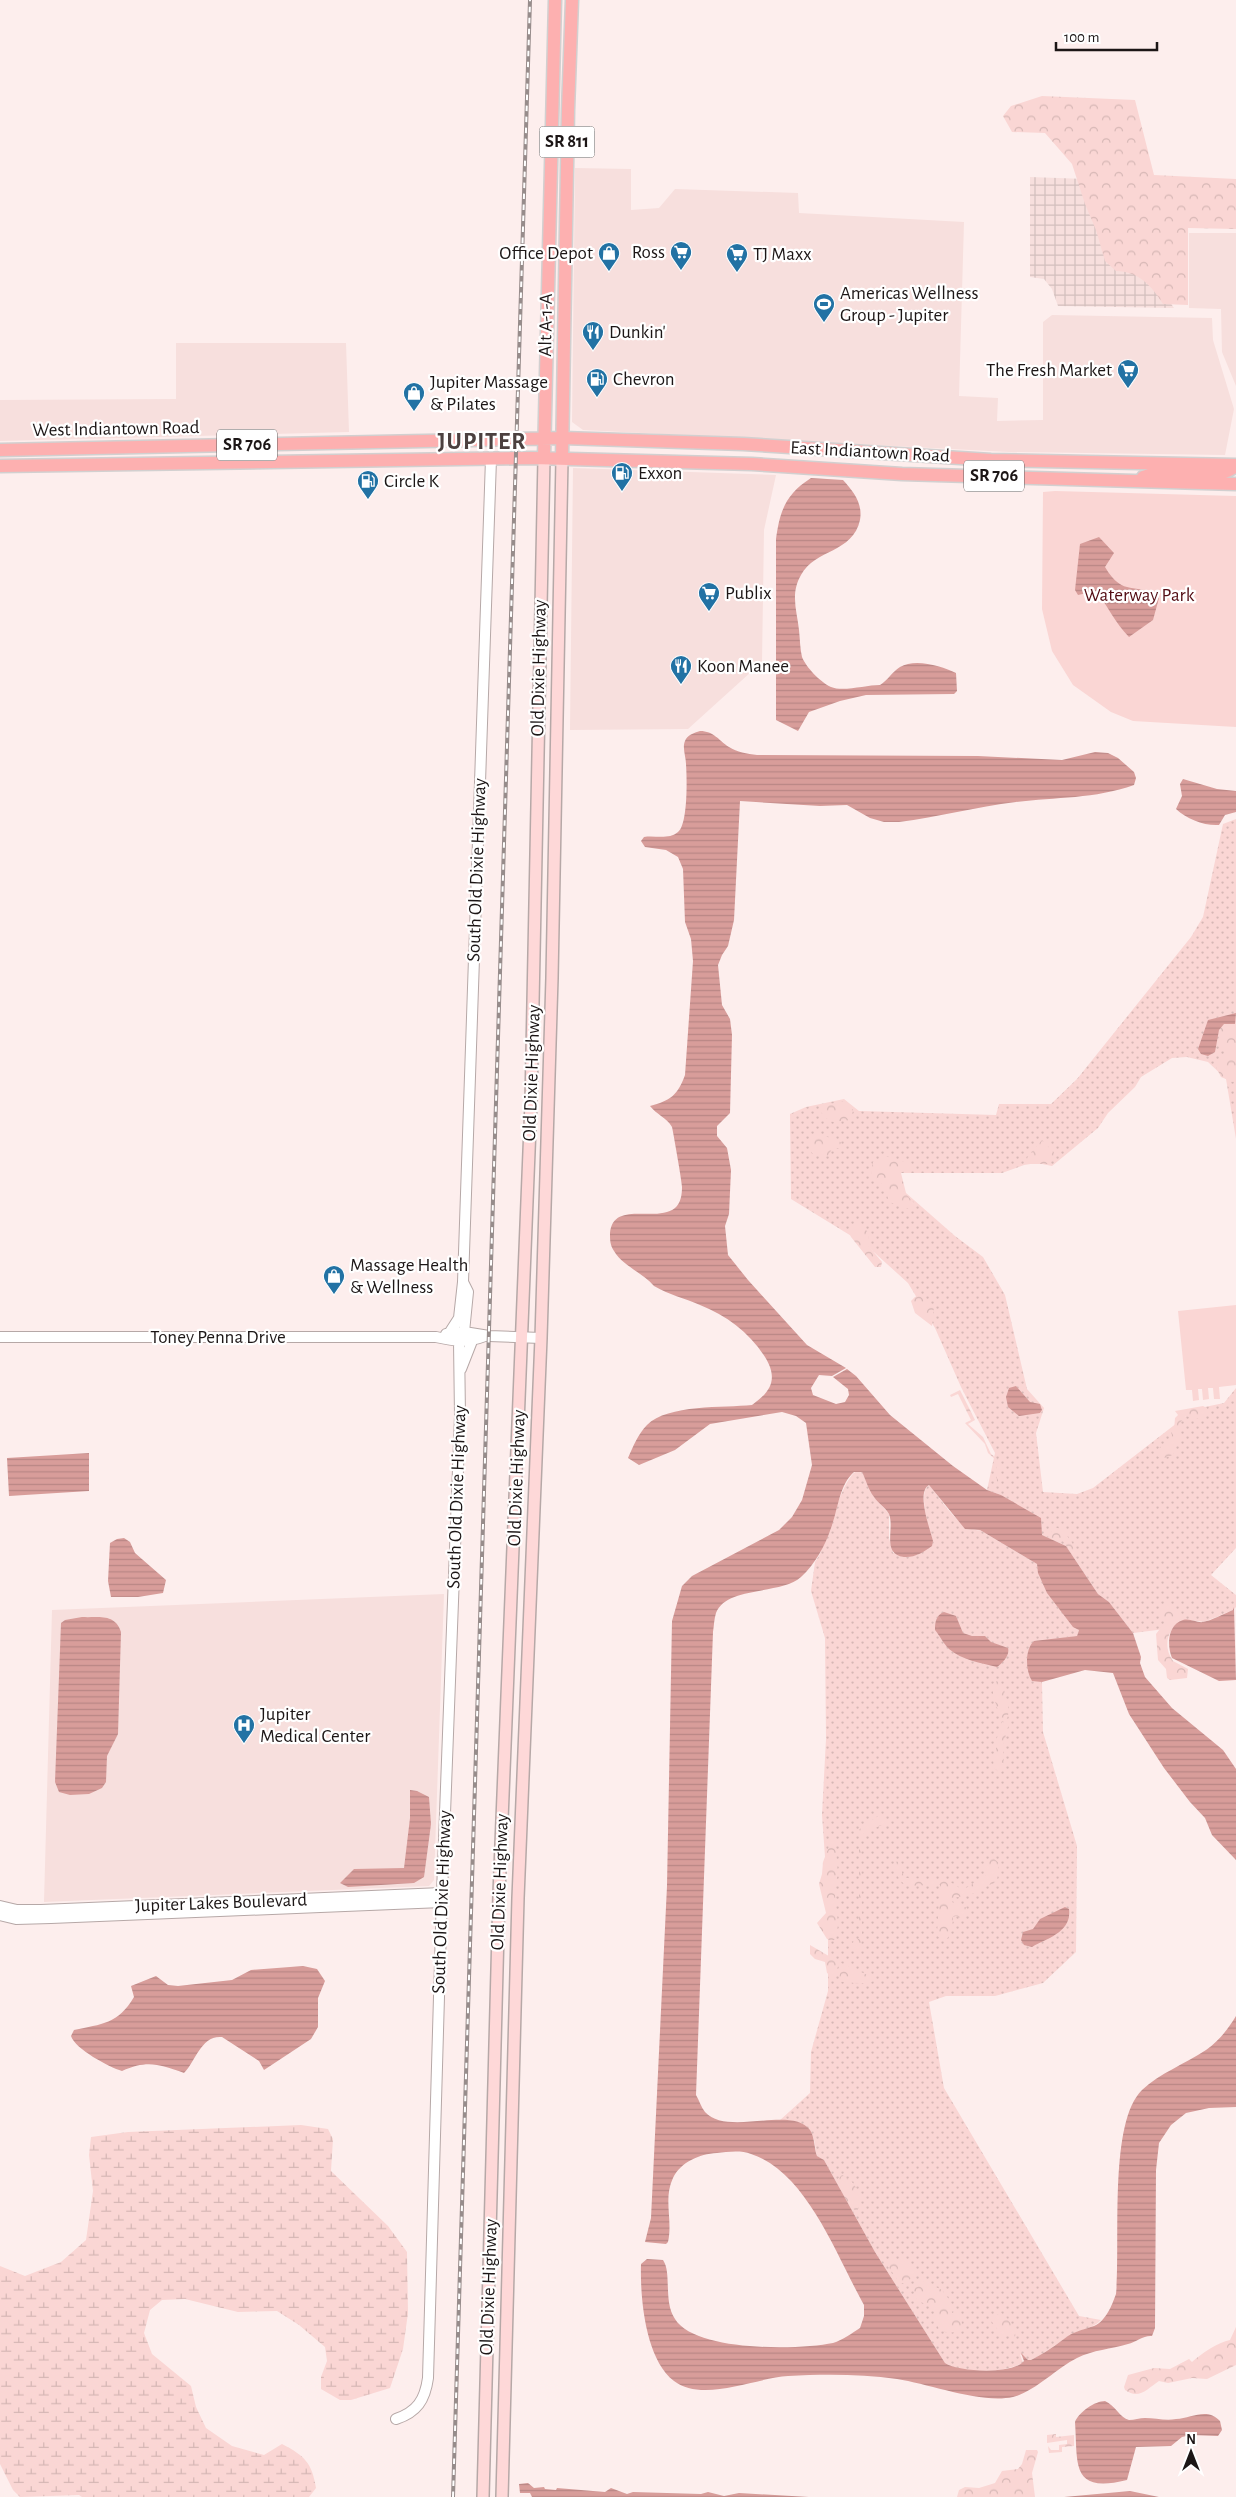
<svg xmlns="http://www.w3.org/2000/svg" width="1236" height="2497" viewBox="0 0 1236 2497" font-family="'Alegreya Sans',sans-serif">
  <defs>
    <pattern id="industrial-grid" width="8" height="8" patternUnits="userSpaceOnUse" patternTransform="scale(1.25)"><rect width="8" height="8" fill="#f7dfdd"/><path d="M0 4h8M4 0v8" fill="none" stroke="#d3bfbd"/></pattern>
    <pattern id="grass-dots" width="8" height="8" patternUnits="userSpaceOnUse" patternTransform="scale(1.25)"><rect width="8" height="8" fill="#fad6d4"/><path d="M2 2h.1M6 6h.1" fill="none" stroke="#d6b7b5" stroke-width="1.8" stroke-linecap="round"/></pattern>
    <pattern id="forest-crowns" width="20" height="18" patternUnits="userSpaceOnUse" patternTransform="scale(1.25)"><rect width="20" height="18" fill="#fad6d4"/><path d="M2 6a3 3 0 1 1 6 0M12 15a3 3 0 1 1 6 0" fill="none" stroke="#d6b7b5"/></pattern>
    <pattern id="wetland-marsh" width="20" height="14" patternUnits="userSpaceOnUse" patternTransform="scale(1.25)"><rect width="20" height="14" fill="#fad6d4"/><path d="M1 5h8M5 5V1M11 12h8M15 12V8" fill="none" stroke="#d6b7b5"/></pattern>
    <pattern id="water-rules" width="6" height="5" patternUnits="userSpaceOnUse" patternTransform="scale(1.25)"><rect width="6" height="5" fill="#d89d9a"/><path d="M0 2.5h6" fill="none" stroke="#b98684"/></pattern>
  </defs>
  <rect width="100%" height="100%" fill="#fdeeed"/>
  <path fill="#f7dfdd" d="M575,168L631,169V210L659,208L675,189L798,193L799,213L964,222L959,396L998,398L997,421L1043,420V322L1052,315L1212,318L1213,340L1234,409L1225,455L1009,452L583,430L572,422Z
    M1189,233H1236V386L1222,352L1221,309L1189,308Z
    M176,343H346L349,432L0,441V400L176,399Z
    M573,468L776,475L764,530L762,662L688,729L570,730Z
    M444,1594L434,1880L429,1886L44,1902L52,1610Z"/>
  <path fill="url(#industrial-grid)" d="M1030,177L1086,179L1174,308L1058,306L1052,289L1044,279L1030,277Z"/>
  <path fill="url(#grass-dots)" d="M1236,819V1139L1226,1079L1208,1062L1187,1057L1172,1058L1141,1077L1135,1087L1108,1113L1098,1128L1052,1166L1037,1163L1024,1165L1002,1173H901L906,1193L955,1236L983,1257L1005,1295L1027,1389L1044,1408L1036,1433L1043,1492L1077,1494L1093,1488L1195,1409L1224,1403L1236,1388V1548L1211,1575L1236,1595V1607L1233,1610L1204,1622L1190,1620L1179,1623L1173,1628L1133,1633L1109,1602L1098,1594L1066,1546L1042,1535L1001,1495L987,1490L995,1453L961,1387L935,1328L908,1283L866,1245L791,1199L790,1114L806,1107L844,1099L859,1111L996,1115L999,1104H1051L1077,1079L1191,937L1203,917L1223,824Z
    M857,1471L862,1472L874,1497L889,1514V1538L893,1553L917,1555L932,1545C930,1532 917,1492 929,1485C941,1498 960,1533 980,1530L1037,1564L1040,1578L1079,1630L1077,1636L1064,1638L1028,1659L1029,1674L1042,1682L1043,1732L1077,1846L1076,1952L1043,1983L995,1996H946L929,2002L944,2088L1079,2316L1101,2320C1093,2329 1079,2329 1069,2336C1056,2344 1045,2353 1031,2360H1028L1020,2354L1023,2363C1001,2373 965,2375 945,2363L875,2252L824,2160L817,2156C815,2151 816,2146 814,2140C809,2122 795,2122 779,2121L810,2093L811,2052L828,1991V1899L822,1815L826,1739L825,1638L811,1591L815,1562L820,1554C825,1539 844,1475 857,1471Z"/>
  <path fill="url(#forest-crowns)" d="M1042,96L1135,100L1154,175L1236,179V229L1188,228V305L1163,304C1152,286 1138,271 1116,271L1105,261L1096,230L1085,204L1072,164L1045,133L1012,132L1003,116L1011,106Z
    M1230,1025L1236,1029V1080L1233,1082L1221,1077L1216,1067L1217,1063L1224,1057L1226,1051L1219,1043L1220,1028Z
    M845,1101L853,1110L851,1120C832,1121 833,1127 819,1110L824,1105Z
    M817,1135L838,1139L841,1143L839,1148L832,1149L828,1156H815C809,1151 808,1146 811,1138Z
    M1042,1140L1056,1155L1048,1164H1029L1027,1158Z
    M885,1156L912,1164L913,1167L900,1173L904,1192L917,1206L909,1209L889,1202L885,1187L871,1173L873,1162Z
    M854,1225H861L867,1231L869,1238L866,1243L882,1262L881,1267H875L851,1237L849,1232Z
    M920,1295L934,1306L932,1326L915,1313L911,1301L915,1297Z
    M960,1390L975,1420L968,1424L983,1437L991,1454L1000,1461V1481L997,1482L996,1460L988,1453L985,1444L965,1423L971,1420L958,1394L951,1397L950,1395Z
    M1203,1406L1207,1408L1206,1416L1199,1419L1186,1416L1179,1424V1440L1173,1455L1161,1459L1156,1454L1157,1450L1172,1436L1171,1431L1174,1430L1175,1418L1178,1415L1175,1411Z
    M1054,1527L1063,1530L1079,1553L1073,1556L1063,1541L1048,1538Z
    M1167,1602L1186,1618C1169,1626 1161,1644 1173,1661L1188,1669L1187,1678L1170,1680L1167,1678L1166,1669L1158,1660L1156,1634L1166,1621L1158,1615Z
    M997,1681L1003,1685L1009,1711L1007,1719L1000,1717L993,1695V1684Z
    M1002,1722L1009,1723L1003,1746L1004,1769L1000,1773L994,1768L993,1757L996,1754V1741Z
    M882,1814L886,1817L884,1824L864,1833L861,1839L862,1937L860,1951L841,1940L856,1942L859,1938V1830L864,1824Z
    M835,1839L838,1875L834,1886L838,1924L836,1939L832,1941L827,1939L817,1923L826,1913L819,1884L822,1874L823,1862L831,1841Z
    M992,1857L999,1863L997,1881L970,1895L952,1898V1902L967,1908L968,1914L961,1918L956,1916L953,1917L952,1930L947,1939L942,1940L937,1935L940,1885C914,1883 898,1895 895,1862L901,1861L902,1873L906,1878L947,1880L963,1890L988,1874L989,1871L986,1869L985,1864Z
    M810,1945L839,1962L835,1978L827,1973L825,1962L815,1959L810,1954Z
    M841,1963L872,1977L873,1981C867,1985 847,1983 839,1981Z
    M842,2175C854,2180 859,2191 861,2203L857,2211C849,2208 838,2188 838,2179Z
    M885,2259H905L913,2266L915,2275L905,2283H900L884,2261Z
    M921,2280L942,2290L951,2302L952,2313L956,2311L960,2312L963,2331L948,2333L939,2330L933,2307L918,2301L914,2295V2285Z
    M1001,2313C1007,2316 1017,2330 1015,2337L1001,2334L992,2322V2316Z
    M1236,2327V2365L1207,2379L1192,2378L1168,2383L1159,2381C1147,2389 1139,2400 1125,2390L1124,2387L1128,2375L1154,2368L1170,2369L1189,2359L1192,2362C1201,2354 1218,2342 1230,2340Z
    M1056,2434V2437L1074,2435V2446L1062,2447V2452L1049,2453L1048,2446L1051,2450H1059V2445L1067,2444V2440L1047,2443V2435Z
    M1026,2450H1037L1038,2452L1032,2473L1035,2497H957L959,2490L965,2487L979,2488L995,2483L1002,2471L1018,2469L1022,2464Z"/>
  <path fill="url(#wetland-marsh)" d="M301,2125L328,2129L333,2139L331,2171L388,2226L407,2252L408,2313L403,2349L390,2388L351,2400H340L321,2389V2377L327,2361L325,2347L299,2325L277,2311L238,2312L185,2299L162,2300L150,2310L144,2333L152,2354L191,2386L196,2407L206,2428L232,2446L264,2455L282,2444C305,2456 312,2463 316,2488L309,2497H82L79,2495L20,2497L13,2490L0,2464V2266L25,2276L61,2262L86,2240L93,2191L89,2155L91,2137L128,2132Z"/>
  <path fill="#fad6d4" d="M1055,491L1236,496V727L1133,721L1111,712L1073,685L1052,651L1042,609L1043,492Z
    M1236,1305V1385L1219,1387L1220,1399H1214L1213,1388H1208L1209,1399L1203,1400L1202,1389H1198L1199,1400L1193,1401L1192,1390H1186L1178,1311Z"/>
  <path fill="url(#water-rules)" d="M811,478L843,480C853,491 863,503 860,520C853,553 815,549 801,575C790,594 797,611 799,630C800,639 800,649 802,657C806,667 820,682 831,687C843,692 866,685 880,685C888,680 892,672 900,667C915,658 942,666 956,673L957,691L954,694L866,695L840,701L809,712L798,731L776,720V539C780,510 786,494 811,478Z
    M1099,537L1114,553L1105,567C1124,599 1135,580 1159,598L1153,620L1129,637C1115,623 1108,606 1096,591L1078,595L1075,590L1080,544Z
    M700,731C714,731 718,740 729,747C737,752 747,754 757,755L978,756L1062,760L1095,752L1108,753L1118,758L1134,772L1136,778L1134,785C1095,799 1056,797 1016,802C976,807 938,817 899,822H884L870,818L847,805L820,806L740,801L734,920L728,946L722,955L718,965L722,1005L730,1019L732,1035L730,1113L717,1126V1136L727,1148L731,1170L729,1214L725,1226L728,1255L748,1280L807,1345L846,1368L832,1376L819,1375L811,1388L813,1395L836,1404L845,1402L849,1395L848,1389L833,1377L847,1369L856,1376L890,1415L953,1466L987,1490L1001,1495L1041,1518L1042,1535L1066,1546L1098,1594L1109,1602L1133,1633L1141,1657L1140,1663L1145,1677L1172,1708L1223,1750L1236,1769V1860L1212,1835L1205,1818L1190,1802L1164,1768L1129,1714L1113,1673L1085,1670L1042,1682L1032,1681C1025,1670 1025,1649 1034,1641L1077,1636L1079,1630L1073,1627L1047,1593L1038,1573L1037,1564L980,1530L965,1529L929,1485C916,1492 930,1529 933,1541L932,1546C924,1552 914,1558 904,1557C881,1554 895,1529 889,1514C885,1507 878,1503 874,1497C868,1489 866,1480 862,1472H854C839,1485 838,1510 831,1528C825,1546 815,1564 801,1577C781,1595 726,1586 716,1613C714,1619 714,1626 713,1632L696,2095C699,2100 701,2107 705,2112C728,2137 791,2105 810,2130C815,2138 814,2148 817,2156L824,2160L875,2252L945,2363C959,2372 1012,2375 1024,2361L1021,2353L1028,2360H1031C1045,2353 1056,2345 1068,2336C1076,2331 1085,2329 1094,2326C1106,2321 1112,2305 1116,2294C1121,2245 1108,2123 1142,2090C1160,2073 1185,2064 1206,2050C1219,2041 1228,2029 1236,2016V2107L1209,2108L1186,2113L1171,2125L1159,2143L1156,2170L1155,2328L1152,2336C1144,2335 1136,2342 1128,2344C1111,2349 1093,2350 1077,2358C1057,2368 1034,2392 1013,2397C981,2404 930,2384 897,2379C862,2374 824,2374 788,2376C755,2378 703,2403 674,2381C645,2359 640,2297 641,2264L647,2259L663,2260C672,2273 663,2301 675,2319C695,2352 799,2350 833,2343C843,2340 852,2333 860,2328L864,2316V2305C837,2257 807,2172 751,2154C741,2150 727,2152 717,2153C699,2154 681,2162 673,2178C663,2199 673,2220 668,2242L666,2244L645,2242L651,2218L667,1886L672,1621L682,1586L692,1576L779,1530L792,1517L802,1500L812,1465L806,1423L796,1416L782,1412L710,1424L675,1450L639,1465L628,1458C633,1447 638,1434 647,1425C668,1404 724,1408 752,1405C772,1391 778,1378 765,1357C749,1332 727,1316 700,1305C684,1298 669,1295 654,1286C643,1273 623,1266 614,1251C610,1245 610,1240 610,1233C613,1200 657,1223 675,1208C681,1203 682,1194 682,1187C682,1182 673,1131 672,1127C667,1118 656,1114 650,1106C670,1101 678,1095 685,1075L693,961L691,939L685,922L683,869L678,857L666,850L645,847L641,841L644,837C654,835 669,840 678,832C688,824 687,779 686,764C686,757 682,748 685,741C687,735 694,733 700,731Z
    M1183,779L1217,789L1236,791V812L1225,815L1219,825C1204,826 1187,819 1176,809L1182,796L1180,784Z
    M1236,1013L1235,1024H1224L1219,1030L1215,1052L1208,1056L1201,1054L1198,1049L1208,1020Z
    M1016,1386L1030,1402L1040,1404L1042,1410L1040,1413L1019,1416L1008,1407L1006,1397L1009,1388Z
    M89,1453V1491L9,1496L7,1458Z
    M124,1538L130,1542L135,1553L166,1580L163,1593L138,1597H111L108,1581L110,1543L117,1539Z
    M1234,1607L1236,1680L1219,1681L1172,1658C1167,1646 1167,1625 1183,1620C1190,1618 1197,1623 1203,1622C1210,1621 1226,1613 1233,1610Z
    M944,1612L956,1616L963,1633L972,1636H985L991,1642L1008,1648C1010,1655 1003,1663 997,1667C981,1663 962,1660 949,1649C943,1643 940,1636 935,1630C935,1622 936,1615 944,1612Z
    M82,1617C98,1618 115,1613 121,1632L118,1734L107,1756L106,1782L102,1788L89,1794L70,1795L59,1792L55,1782L61,1623L65,1620Z
    M410,1790L417,1791L429,1797L431,1824L424,1877L414,1883L348,1887L340,1883L354,1869L404,1868L410,1818Z
    M1065,1907L1069,1909C1072,1932 1048,1938 1032,1947L1024,1945L1021,1940L1023,1932L1033,1929L1040,1919Z
    M303,1966L317,1969L325,1981L318,1998V2027L311,2039L264,2070L259,2061L222,2037C201,2035 196,2061 184,2073C159,2064 147,2060 122,2071C109,2067 75,2049 71,2036L74,2030C102,2024 118,2024 134,1997L131,1986L156,1976L168,1985L178,1986L232,1980L251,1970Z
    M1105,2401C1115,2405 1120,2418 1129,2420C1134,2420 1140,2418 1145,2418C1155,2418 1166,2421 1176,2419C1192,2418 1207,2407 1220,2421L1222,2430L1218,2436L1191,2435L1182,2437L1171,2446L1136,2447L1127,2480C1070,2494 1078,2464 1075,2422C1079,2412 1095,2401 1105,2401Z
    M528,2483L534,2488L544,2487L545,2489L556,2490L557,2488L605,2492L611,2488L627,2494L633,2492L701,2494L708,2492L724,2496L739,2493L809,2497H532L530,2493H520L519,2484Z
    M1130,2491L1159,2497H1064Z"/>
  <g fill="none" stroke-linecap="round" stroke-linejoin="round">
    <g stroke="#b6a8a7" stroke-width="12">
      <path id="tertiary" d="M463,1282L468,1292L464,1332
        M450,1332L459,1318L463,1282L491,459
        M446,1334L464,1332L489,1336L541,1338
        M0,1337H436C454,1341 467,1343 485,1336
        M461,1369L472,1341
        M0,1906L17,1910H41L442,1893
        M0,1915L16,1919L51,1918L442,1902
        M396,2419C417,2412 425,2400 428,2378L442,1893L460,1416L459,1342"/>
    </g>
    <g stroke="#b6a8a7" stroke-width="14">
      <path id="secondary" d="M483,2497L499,1894L531,1102L544,458
        M502,2497L518,1898L541,1338L552,978L562,459"/>
    </g>
    <g stroke="#d2d0d0" stroke-width="15">
      <path id="primary" d="M0,450L563,438L743,444L991,460L1236,465
        M544,458L555,0
        M562,459L568,110L572,0
        M0,466L533,458L752,464L902,474L1236,484
        M1143,477C1172,466 1207,484 1233,468"/>
    </g>
    <use href="#tertiary" stroke="#fff" stroke-width="10"/>
    <use href="#secondary" stroke="#fed8d8" stroke-width="11"/>
    <use href="#primary" stroke="#fdb0b0" stroke-width="12"/>
    <g stroke="#978c8b" stroke-width="4">
      <path id="rail" d="M453,2497L530,0"/>
    </g>
    <use href="#rail" stroke="#fff" stroke-width="2" stroke-dasharray="5.5" stroke-linecap="butt"/>
  </g>
  <defs>
    <g id="supermarket-pin" transform="scale(1.125)"><path d="M0 17L-7.5 6A9.5 9.5 0 1 1 7.5 6Z" fill="#2272a4" stroke="#fff"/><path d="M-6-5.5h2.5l.6 2H6L4.5 2H-2.5L-4.4-4H-6ZM-1.5 3.2a1.3 1.3 0 1 0 .1 0ZM3 3.2a1.3 1.3 0 1 0 .1 0Z" fill="#fff"/></g>
    <g id="shop-pin" transform="scale(1.125)"><path d="M0 17L-7.5 6A9.5 9.5 0 1 1 7.5 6Z" fill="#2272a4" stroke="#fff"/><path d="M-5-2.5h2.3a2.7 3.5 0 0 1 5.4 0H5L5.5 6h-11ZM-1.5-2.5h3a1.5 2.3 0 0 0-3 0Z" fill="#fff"/></g>
    <g id="stadium-pin" transform="scale(1.125)"><path d="M0 17L-7.5 6A9.5 9.5 0 1 1 7.5 6Z" fill="#2272a4" stroke="#fff"/><path d="M0-5a6.5 5 0 1 0 0 10a6.5 5 0 1 0 0-10ZM-3.5-1.8h7v3.6h-7Z" fill="#fff"/></g>
    <g id="restaurant-pin" transform="scale(1.125)"><path d="M0 17L-7.5 6A9.5 9.5 0 1 1 7.5 6Z" fill="#2272a4" stroke="#fff"/><path d="M-5-6h1v4h1v-4h1v4h1v-4h1v5L-1.5 .5V6h-2V.5L-5-1ZM5-6V6H3V1.5H1.5Q1.5-4 5-6Z" fill="#fff"/></g>
    <g id="fuel-pin" transform="scale(1.125)"><path d="M0 17L-7.5 6A9.5 9.5 0 1 1 7.5 6Z" fill="#2272a4" stroke="#fff"/><path d="M-5.5-6h7V0h2V4h1.3V-2.5L3-4.5l.8-.8L6-3V5H2.5V1h-1V6h-7ZM-4.2-4.7v3.2H.2V-4.7Z" fill="#fff"/></g>
    <g id="hospital-pin" transform="scale(1.125)"><path d="M0 17L-7.5 6A9.5 9.5 0 1 1 7.5 6Z" fill="#2272a4" stroke="#fff"/><path d="M-5-5h3v3.5h4V-5h3V5h-3V1.5h-4V5h-3Z" fill="#fff"/></g>
  </defs>
  <g fill-rule="evenodd">
    <use href="#supermarket-pin" x="681" y="252"/>
    <use href="#shop-pin" x="609" y="253"/>
    <use href="#supermarket-pin" x="737" y="254"/>
    <use href="#stadium-pin" x="824" y="304"/>
    <use href="#restaurant-pin" x="593" y="332"/>
    <use href="#supermarket-pin" x="1128" y="370"/>
    <use href="#fuel-pin" x="597" y="379"/>
    <use href="#shop-pin" x="414" y="393"/>
    <use href="#fuel-pin" x="622" y="473"/>
    <use href="#fuel-pin" x="368" y="481"/>
    <use href="#supermarket-pin" x="709" y="593"/>
    <use href="#restaurant-pin" x="681" y="666"/>
    <use href="#shop-pin" x="334" y="1276"/>
    <use href="#hospital-pin" x="244" y="1725"/>
  </g>
  <g text-anchor="middle" dominant-baseline="central" stroke-width="4.5" stroke-linejoin="round" paint-order="stroke">
    <g fill="#fff" stroke="#605c5c" stroke-width="1">
      <rect x="539.5" y="126.5" width="55" height="31" rx="4"/>
      <rect x="217" y="429.5" width="60" height="31" rx="4"/>
      <rect x="964" y="460.5" width="60" height="31" rx="4"/>
    </g>
    <g font-size="18" font-weight="bold" fill="#1c1616">
      <text x="567" y="142">SR 811</text>
      <text x="247" y="445">SR 706</text>
      <text x="994" y="476">SR 706</text>
    </g>
    <g font-size="19" fill="#1c1616" stroke="#fff" text-anchor="start">
      <text x="665" y="252" text-anchor="end">Ross</text>
      <text x="593" y="253" text-anchor="end">Office Depot</text>
      <text x="753" y="254">TJ Maxx</text>
      <text x="840" y="293">Americas Wellness<tspan x="840" dy="22">Group - Jupiter</tspan></text>
      <text x="609" y="332">Dunkin'</text>
      <text x="1112" y="370" text-anchor="end">The Fresh Market</text>
      <text x="613" y="379">Chevron</text>
      <text x="430" y="382">Jupiter Massage<tspan x="430" dy="22">&amp; Pilates</tspan></text>
      <text x="638" y="473">Exxon</text>
      <text x="384" y="481">Circle K</text>
      <text x="725" y="593">Publix</text>
      <text x="697" y="666">Koon Manee</text>
      <text x="350" y="1265">Massage Health<tspan x="350" dy="22">&amp; Wellness</tspan></text>
      <text x="260" y="1714">Jupiter<tspan x="260" dy="22">Medical Center</tspan></text>
    </g>
    <g font-size="19" fill="#1c1616" stroke="#fff">
      <text transform="translate(546 325) rotate(-89)">Alt A-1-A</text>
      <text transform="translate(116 429) rotate(-1)">West Indiantown Road</text>
      <text transform="translate(870 452) rotate(3)">East Indiantown Road</text>
      <text transform="translate(539 668) rotate(-89)">Old Dixie Highway</text>
      <text transform="translate(477 870) rotate(-88)">South Old Dixie Highway</text>
      <text transform="translate(532 1073) rotate(-88)">Old Dixie Highway</text>
      <text x="218" y="1337">Toney Penna Drive</text>
      <text transform="translate(517 1478) rotate(-88)">Old Dixie Highway</text>
      <text transform="translate(457 1497) rotate(-88)">South Old Dixie Highway</text>
      <text transform="translate(500 1882) rotate(-88)">Old Dixie Highway</text>
      <text transform="translate(442 1902) rotate(-88)">South Old Dixie Highway</text>
      <text transform="translate(221 1903) rotate(-2)">Jupiter Lakes Boulevard</text>
      <text transform="translate(489 2287) rotate(-88)">Old Dixie Highway</text>
    </g>
    <g font-size="19" fill="#530c13" stroke="#fff">
      <text x="1139" y="595">Waterway Park</text>
    </g>
    <g font-size="24" font-weight="bold" letter-spacing="1" fill="#4c403f" stroke="#fff">
      <text x="482" y="442">JUPITER</text>
    </g>
  </g>
  <g transform="translate(1191 2452)" stroke="#ffffff" stroke-width="4" paint-order="stroke">
  <path d="M0-4L9 19L0 12L-9 19Z" fill="#1c1616"/>
  <text y="-8" font-size="14" font-weight="bold" text-anchor="middle" fill="#1c1616">N</text>
  </g>
  <path d="M1056 42v8h101v-8" fill="none" stroke="#1c1616" stroke-width="2.5"/>
  <text x="1064" y="42" font-size="15" fill="#1c1616" stroke="#ffffff" stroke-width="4" paint-order="stroke">100 m</text>
</svg>
